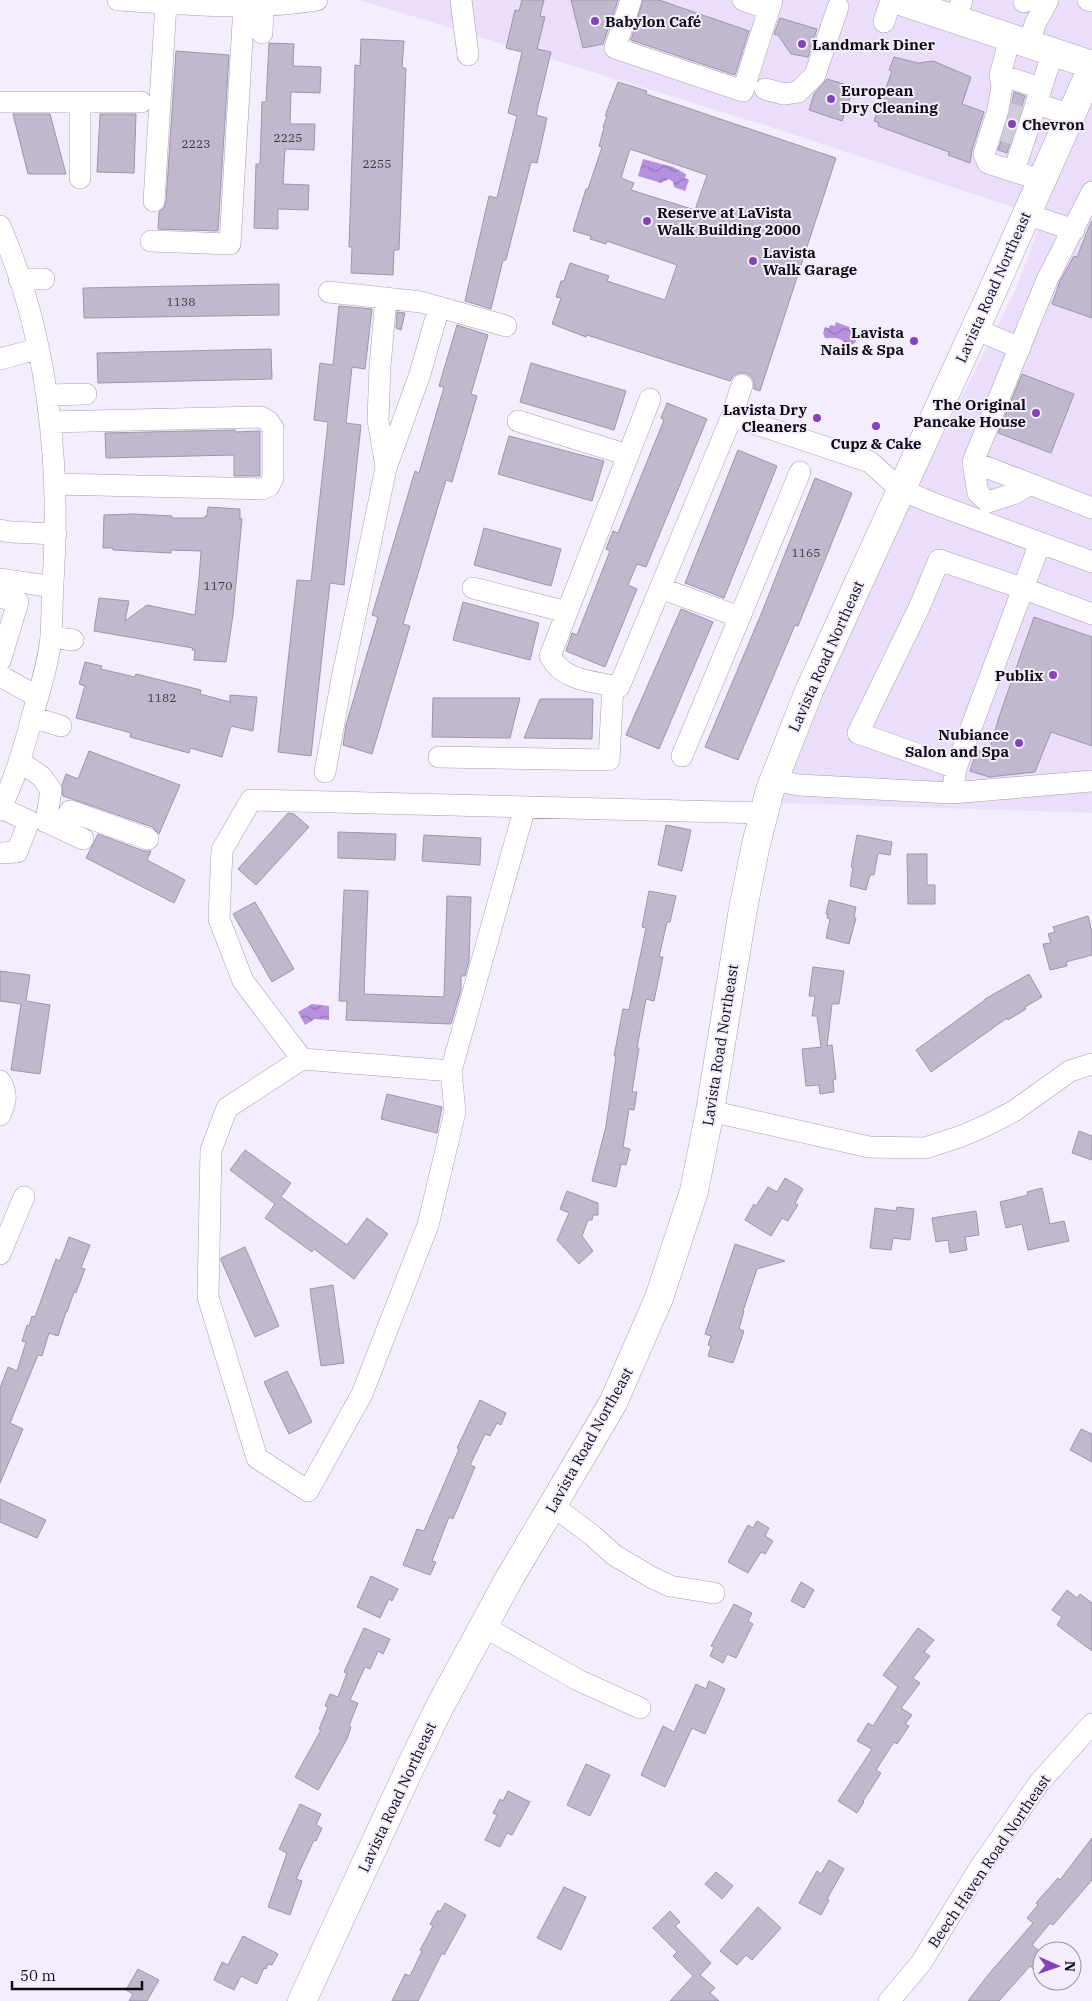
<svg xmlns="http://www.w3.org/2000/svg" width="1092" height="2001" viewBox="0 0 1092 2001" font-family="'IBM Plex Serif',serif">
  <defs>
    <pattern id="water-waves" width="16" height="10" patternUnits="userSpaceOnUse" patternTransform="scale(1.25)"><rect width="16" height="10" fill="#b691df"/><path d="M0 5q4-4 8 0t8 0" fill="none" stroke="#9275b4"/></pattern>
  </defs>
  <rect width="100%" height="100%" fill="#f4edfe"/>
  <path fill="#eadefa" d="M360,0H1092V813L781,803L817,685L1016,289L1043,217L758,123Z"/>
  <path fill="url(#water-waves)" d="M643,159L673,167L686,174L685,178L689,180L685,191L674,187L673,182L669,179L661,183L638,176Z
    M836,322L852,328L851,330L855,331L853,336L857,337L855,343C846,348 846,341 839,339C835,337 829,339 825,338L823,333L825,327L829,328L830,325L835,326Z
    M312,1004L329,1006V1020L315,1019L305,1025L298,1012Z"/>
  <path fill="#c1b8cd" stroke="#9d95a9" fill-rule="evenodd" d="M522,0H544L540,16L545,17L537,49L551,52L536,115L547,118L537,163L531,162L506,260H503L491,309L465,301L489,196L497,198L517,116L508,113L522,52L506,48L515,10L519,11Z
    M571,0H618L603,44L583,48Z
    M643,0H659L749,31L735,75L631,40Z
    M780,18L817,29L808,57L791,54L778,35L774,34Z
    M361,39L404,41L402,68H406L399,250H394L393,275L351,273L352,247H349L355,65L360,66Z
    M269,43L294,44L293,66L321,67L320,93L291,92L290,124H315L314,150L285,149L283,184L309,185L308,210L278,209V229L254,228L256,164H260L262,102H266Z
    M176,51L229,55L218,231L158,229L159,212L164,208L166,202Z
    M894,57L918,63L933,61L971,77L962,104L984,112L972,150L970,163L948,155L949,152L878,126L879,123L874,121L892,71L889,70Z
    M827,79L854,87L842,121L809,110L814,94Z
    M618,82L647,91L646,94L836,158L760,391L754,389V382L751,376L746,373H739L733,376L730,381L587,335L586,337L552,324L561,298L556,297L561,281H564L570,263L609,276L607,281L665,300L677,265L607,241L606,244L590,239L591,236L573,231L586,189H588L602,147L599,146L604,128L603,127L607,116H605ZM630,149L707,175L695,210L631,190L634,183L621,178Z
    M1014,92L1025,96L1007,153L998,150L1010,114Z
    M13,114H50L66,174H28Z
    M100,114H136L134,173L97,172Z
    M1091,222H1092V318L1052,304L1060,281L1074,256L1077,257Z
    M279,284V315L84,318L83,288Z
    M339,306L372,309L365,369L352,367L346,423L361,425L344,585L330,583L311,756L278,752L297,580L311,581L328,422L314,420L320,363L333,365Z
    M397,312L405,313L401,330L396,328Z
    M457,325L488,335L471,394L477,396L452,482L446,480L403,624L410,626L372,754L343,745L346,725L378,617L372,615L415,471L419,473L444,387L439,386Z
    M271,349L272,379L98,383L97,353Z
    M531,363L626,391L614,430L520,402Z
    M1022,374L1074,394L1051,453L998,433Z
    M667,403L707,419L646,567L637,564L628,585L637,589L605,667L566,651L572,633L577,635L610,551L606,549L613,531L618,533L664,420L661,418Z
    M235,430V432L260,431V476H234V455L106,458L105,433Z
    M509,436L604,461L592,501L498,474Z
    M738,450L777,466L724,598L685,583Z
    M815,478L852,493L798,626L795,625L738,760L705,747L762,612Z
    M208,507L240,509V519H242L233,615L226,662L194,660L195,650H192L193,648L94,631L99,598L129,601L125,621L147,605L195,615L199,579L201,551L171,550V553L151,552L113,550V548H103L104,515L134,514L172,516V518H205V516H207Z
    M484,528L561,549L551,586L474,565Z
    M463,602L539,623L530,660L453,640Z
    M681,609L713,622L659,749L626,735Z
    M1034,617L1092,637V746L1051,732L1035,772L989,777L970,771L977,750L988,755L1000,714Z
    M85,662L102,666L101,669L135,677L136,674L201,690L200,694L230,702V695L257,697L253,731L231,726L222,757L190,748L189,753L130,737L131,733L76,718L84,689L85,686L79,684Z
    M433,698H520L510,738L432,737Z
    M540,699H593L592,739L524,738Z
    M89,751L180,785L159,834L152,827L63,796L62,785L66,774L78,779Z
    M288,813L294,814L309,827L256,885L238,869Z
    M666,825L691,830L682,871L658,865Z
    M338,832L396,834L395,860L338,858Z
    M98,834L144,851H151L147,860L185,880L174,903L86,858Z
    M424,835L481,838L480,865L422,861Z
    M857,835L892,842L890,855L878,853L874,875H870L866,890L850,886L853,867H851Z
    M907,854H927V885H935V904H908Z
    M344,890L368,891L364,994L444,997L447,896L471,897L469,961L465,976H461V990L451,1024L346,1020L347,1001H339Z
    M649,891L676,896L670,922H667L659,957H663L654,1001L646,999L637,1048H639L632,1092H637L634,1110L629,1109L623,1147L630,1149L626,1165L621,1164L616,1187L592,1181L606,1126L616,1056H614L623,1009L629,1010L646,928L642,927Z
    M829,900L856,907L854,917L856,918L849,944L826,938L830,919L827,918L828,914H826Z
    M255,902L294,969L272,982L233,914Z
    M1088,916L1092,932V955L1066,962L1067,966L1050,970L1043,944L1051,943L1048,934L1055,932L1053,927Z
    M813,967L844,971L839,1004H832L827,1046L832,1045L836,1079L833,1080L834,1092L820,1094L819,1085L806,1086L802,1049L821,1047L817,1016H812L815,996H809Z
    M0,971L30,975L26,1001L50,1005L40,1074L11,1070L21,1004L0,1001Z
    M1029,974L1042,997L1025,1007L1026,1009L1008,1020L1007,1018L931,1072L916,1050L985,1000V999Z
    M387,1094L442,1107L437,1133L381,1119Z
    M1079,1131L1092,1136V1160L1072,1153Z
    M245,1150L291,1183L281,1197L347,1245L367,1218L388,1234L354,1279L314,1249L312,1252L265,1218L275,1204L230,1170Z
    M785,1178L803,1189L795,1203L798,1205L788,1221L782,1218L771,1236L745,1220L754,1204L756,1206L768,1187L777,1192Z
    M1042,1188L1050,1224L1064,1221L1069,1241L1028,1250L1022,1224L1006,1228L1000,1202L1028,1195L1027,1192Z
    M567,1191L598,1203V1215H593L592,1220H588L582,1236L593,1251L579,1264L557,1240L569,1213L560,1209Z
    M897,1207L914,1209L910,1240L893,1238L891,1250L870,1248L875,1208L896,1211Z
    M976,1211L979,1235L965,1237L967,1250L950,1253L948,1240L936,1242L932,1218Z
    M69,1237L90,1245L81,1268L85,1269L76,1293L74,1292L67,1312H66L58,1336L49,1333L42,1356L38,1355L10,1423L23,1429L0,1483V1388L8,1367L17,1371L26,1342L22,1341L27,1325L29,1326L32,1316L35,1317L56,1259L60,1261Z
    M735,1244L785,1261L757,1269L743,1311H744L739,1329L744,1331L733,1363L708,1356L711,1346L708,1345L711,1336L705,1334Z
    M245,1247L279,1326L255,1337L221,1260V1258Z
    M333,1285L344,1363L321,1366L310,1289Z
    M287,1371L312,1422L289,1434L264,1382Z
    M480,1400L506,1413L501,1425L497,1423L490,1436L485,1434L470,1465L475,1467L453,1519L449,1517L432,1561L436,1562L430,1575L403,1565L417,1529L424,1531L459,1449L457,1448Z
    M1081,1429L1092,1434V1462L1070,1450Z
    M0,1499L46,1520L37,1538L0,1522Z
    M757,1521L769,1528L765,1536L773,1541L765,1554L761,1552L748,1573L728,1562L748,1525L753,1528Z
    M371,1576L398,1589L392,1601L389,1599L380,1618L357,1607Z
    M801,1582L814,1590L804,1608L791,1601Z
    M1067,1590L1077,1598L1080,1594L1092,1603V1651L1057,1625L1062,1617L1052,1610Z
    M734,1604L752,1613L748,1621L753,1624L736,1658L727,1654L723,1663L710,1656L714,1647L711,1646Z
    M364,1628L390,1639L383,1654L378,1651L370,1669L365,1667L350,1700L358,1703L349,1726L351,1727L347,1739L318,1790L295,1777L321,1730L319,1729L328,1707L325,1706L330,1694L338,1697L347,1673L344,1672Z
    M918,1628L934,1640L924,1652L930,1656L913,1678L920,1683L901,1708L912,1715L905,1724L909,1726L897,1744L894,1742L876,1770L881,1773L863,1801L864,1802L857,1813L838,1801L872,1749L857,1741L868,1723L873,1726L898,1687L883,1675Z
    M709,1681L725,1689L705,1734L692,1728L665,1787L641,1775L663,1726L674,1732L696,1684L706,1689Z
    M586,1764L610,1775L590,1816L567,1805Z
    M508,1791L530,1802L512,1835L507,1833L500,1847L485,1840L497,1815L493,1813L500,1799L503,1801Z
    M300,1804L321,1814L316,1825L322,1828L316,1841L314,1840L296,1879L302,1881L290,1915L268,1907L287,1853L279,1849Z
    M1092,1838V1880L1053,1925L1050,1923L1032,1945L1042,1953V1976L1030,1966L999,2001H968L988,1975L1033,1923L1027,1918L1038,1905L1036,1903L1058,1878L1060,1880Z
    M829,1860L844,1869L827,1899L829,1900L821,1915L799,1903L817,1871L821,1874Z
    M716,1872L733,1886L722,1899L705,1884Z
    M564,1887L586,1897L561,1950L537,1938Z
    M445,1903L466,1915L444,1955L442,1953L418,2001H392L405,1974L410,1976L422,1951L420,1950L433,1926L430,1924L438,1910L440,1912Z
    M758,1907L781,1928L752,1960L746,1955L737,1965L720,1951Z
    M670,1911L680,1922L675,1926L711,1963L700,1975L715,1988L710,1993L719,2001H670L693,1976L673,1956L677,1952L653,1928Z
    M243,1936L278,1954L272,1965L268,1964L266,1969L264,1968L257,1984L241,1976L234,1990L214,1980L222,1962L228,1965Z
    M138,1969L159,1980L147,2001H129L133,1994L126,1990Z"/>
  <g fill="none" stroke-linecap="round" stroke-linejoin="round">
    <path stroke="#d2cbdb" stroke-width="21" stroke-dasharray="21 11" stroke-linecap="butt" d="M1003,112L1026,118
      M997,129L1020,136"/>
    <g stroke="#a69db1" stroke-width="22">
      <path id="minor" d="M118,0C184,4 251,11 317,0
        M461,0L468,55
        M631,0L615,48L743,91L772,0
        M743,0L769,9
        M1088,0L1092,1
        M1024,2L1027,0
        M955,20L962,0
        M884,22L891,0
        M262,33L263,6
        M1010,38L1000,75L1002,86L998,110L984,154L988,163L1041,180
        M1029,44L1035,24L1048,0
        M1000,75L1041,88
        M765,89L784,94L798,92L815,75L838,7
        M0,102H141
        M1037,104L1071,115
        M1014,171L1053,52
        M80,178V102
        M154,201L166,3
        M1026,214L1074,230
        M0,226C48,336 61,464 53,583C52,600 52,618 51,636C49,660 41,686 34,710C25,744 16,777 0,810
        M151,241L230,244L244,6
        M19,279H44
        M329,292L421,302L506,326
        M975,329L1020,348
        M0,359L37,349
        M47,395L86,394
        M650,399L550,656C564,682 592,681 619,687L732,416L870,462L901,490L935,504L1092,562
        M732,416L742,385
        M518,421L628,455
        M50,422L261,417L268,421L273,428V478L269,486L262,489L55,484
        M973,462L1092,508
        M386,467L378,420L380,366L386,298
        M1031,484L1013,494L988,502L978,493L973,462L1047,280L1092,192
        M0,530L11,532L56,534
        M0,579L53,587
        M473,588L567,612
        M660,588L740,617
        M0,597L18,602L0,661
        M51,637L73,640
        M0,676L38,697
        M32,717L61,726
        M682,756L800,472
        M439,757L609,760L613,685
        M19,761L42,777L51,790L46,822
        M956,768L858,733L919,608L939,560L1022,588L1092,614
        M325,772L342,679L386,468L420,374L439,307
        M774,780L799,785L952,793L956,768L1040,543
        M952,793L1092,781
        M49,823L83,839
        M61,828L70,811L148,839
        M0,853L17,852L29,821L1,808
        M302,1059L243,981L219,919L222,850L251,800L764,813
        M451,1071L302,1059L227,1108L211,1150L208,1297L257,1458L308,1491L362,1394L428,1225L455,1112L451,1071L525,807
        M0,1081C8,1094 6,1102 0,1115
        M710,1111L869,1147L925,1148L962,1136L987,1125L1014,1111L1070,1071L1092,1064
        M0,1254L24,1197
        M553,1506L592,1535L614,1555L651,1577L670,1586L714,1593
        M483,1626L578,1680L640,1708
        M889,2001L921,1963L979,1869L1039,1783L1092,1724"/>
    </g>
    <g stroke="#a69db1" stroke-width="29">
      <path id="major" d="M897,0L1092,65
        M302,2001L409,1770L439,1708L509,1579L613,1403L659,1298L694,1191L710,1111L743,909L756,844L770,790L809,691L991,294L1092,68"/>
    </g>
    <use href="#minor" stroke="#fff" stroke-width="21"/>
    <use href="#major" stroke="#fff" stroke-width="28"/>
  </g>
  <g fill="#8344ba" stroke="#f4edfe" stroke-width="2">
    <circle cx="595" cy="21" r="5"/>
    <circle cx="802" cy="44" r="5"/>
    <circle cx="831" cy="99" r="5"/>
    <circle cx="1012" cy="124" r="5"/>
    <circle cx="647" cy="221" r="5"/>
    <circle cx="753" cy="261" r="5"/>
    <circle cx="914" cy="341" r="5"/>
    <circle cx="1036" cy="413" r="5"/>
    <circle cx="817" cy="418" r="5"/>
    <circle cx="876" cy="426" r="5"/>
    <circle cx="1053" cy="675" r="5"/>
    <circle cx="1019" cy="743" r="5"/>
  </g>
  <g text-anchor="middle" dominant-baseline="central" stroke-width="4" stroke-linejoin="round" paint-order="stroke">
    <g font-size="12" fill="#3c3742">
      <text x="288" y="137">2225</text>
      <text x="196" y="143">2223</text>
      <text x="377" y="163">2255</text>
      <text x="181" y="301">1138</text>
      <text x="806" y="552">1165</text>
      <text x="218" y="585">1170</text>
      <text x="162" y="697">1182</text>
    </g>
    <g font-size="15" font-weight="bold" fill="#0f0c13" stroke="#f4edfe" text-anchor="start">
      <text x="605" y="21">Babylon Café</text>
      <text x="812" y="44">Landmark Diner</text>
      <text x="841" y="90">European<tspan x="841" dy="17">Dry Cleaning</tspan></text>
      <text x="1022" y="124">Chevron</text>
      <text x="657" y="212">Reserve at LaVista<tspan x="657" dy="17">Walk Building 2000</tspan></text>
      <text x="763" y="252">Lavista<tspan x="763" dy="17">Walk Garage</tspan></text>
      <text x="904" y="332" text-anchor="end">Lavista<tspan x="904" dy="17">Nails &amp; Spa</tspan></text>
      <text x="1026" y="404" text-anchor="end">The Original<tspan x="1026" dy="17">Pancake House</tspan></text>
      <text x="807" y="409" text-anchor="end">Lavista Dry<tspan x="807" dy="17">Cleaners</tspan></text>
      <text x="876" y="443" text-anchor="middle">Cupz &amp; Cake</text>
      <text x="1043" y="675" text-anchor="end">Publix</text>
      <text x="1009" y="734" text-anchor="end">Nubiance<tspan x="1009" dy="17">Salon and Spa</tspan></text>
    </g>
    <g font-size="15" fill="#0f0c13" stroke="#f4edfe">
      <text transform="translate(993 287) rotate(-66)">Lavista Road Northeast</text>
      <text transform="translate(826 656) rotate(-66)">Lavista Road Northeast</text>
      <text transform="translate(720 1045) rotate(-81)">Lavista Road Northeast</text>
      <text transform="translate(589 1440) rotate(-61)">Lavista Road Northeast</text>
      <text transform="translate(397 1797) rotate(-65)">Lavista Road Northeast</text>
      <text transform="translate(989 1861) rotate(-56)">Beech Haven Road Northeast</text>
    </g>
  </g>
  <g transform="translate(1057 1966) rotate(92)"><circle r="24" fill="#f4edfe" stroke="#9893a0"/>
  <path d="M0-4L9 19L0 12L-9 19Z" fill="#8344ba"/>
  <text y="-8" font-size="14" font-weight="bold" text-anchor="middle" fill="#0f0c13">N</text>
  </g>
  <path d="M12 1981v8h130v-8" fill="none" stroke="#0f0c13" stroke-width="2.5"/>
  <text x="20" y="1981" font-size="15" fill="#0f0c13" stroke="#f4edfe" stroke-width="4" paint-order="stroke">50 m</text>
</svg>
